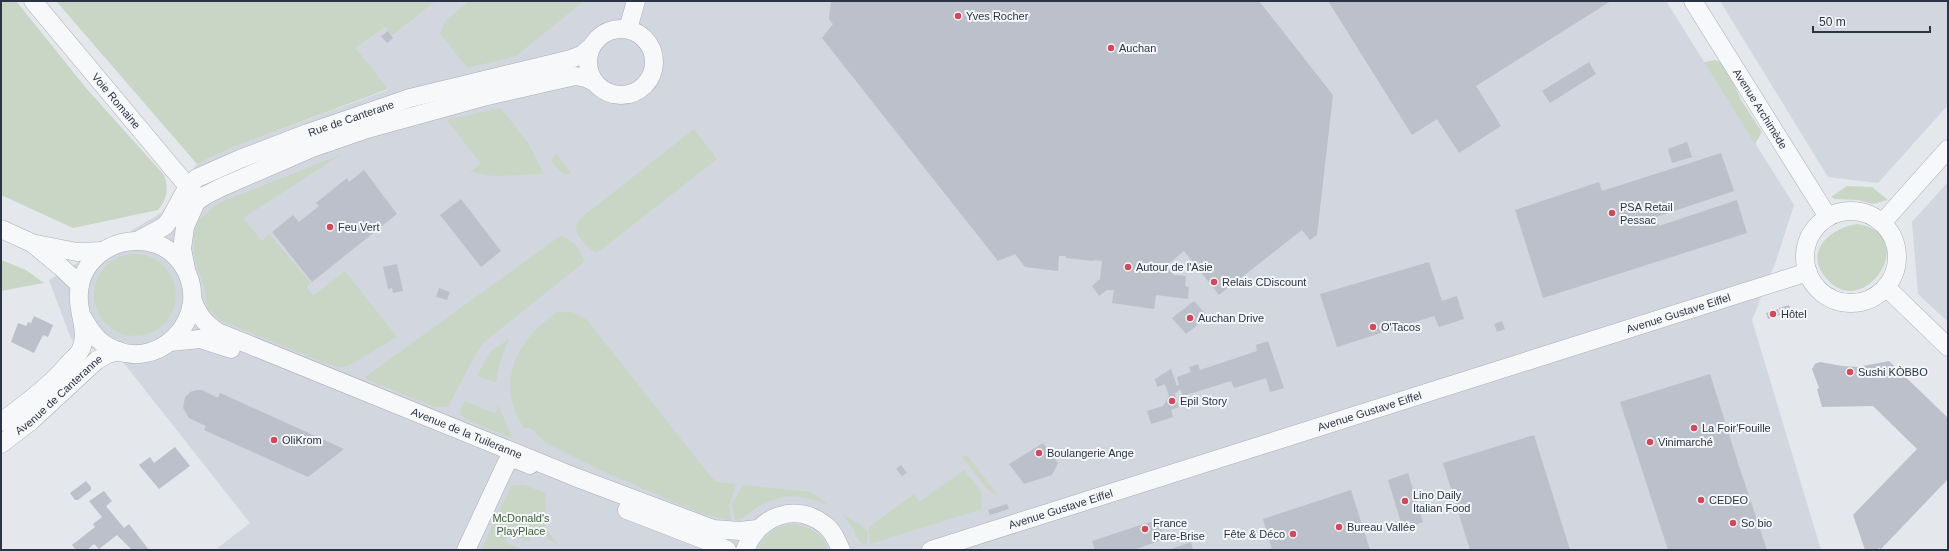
<svg xmlns="http://www.w3.org/2000/svg" width="1949" height="551" viewBox="0 0 1949 551" font-family="Arial,sans-serif">
  <rect width="100%" height="100%" fill="#e4e7ec"/>
  <path fill="#d2d6de" d="M436,1H1666L1794,205L1776,261L1752,320L1821,550H215L250,523L123,362L71,339L49,280L161,213L197,164L233,147L388,90L356,48L385,27L392,36Z
    M1720,1H1948V105L1878,183L1828,177Z
    M1948,182V322L1918,294L1912,222Z"/>
  <path fill="#c9d6c5" d="M1,1H16L86,88L164,175C169,188 167,200 158,210L73,228L1,195Z
    M56,1H436L392,36L385,27L356,48L388,89L233,147L197,164Z
    M470,1H584L516,56L467,68L440,33L446,20Z
    M1715,60L1723,63L1728,70L1741,100L1762,132L1755,144L1704,62Z
    M501,108L528,143L544,174L493,176L470,172L481,164L447,120Z
    M694,129L717,159L602,249L596,252C589,250 576,236 576,228C576,224 579,220 582,217Z
    M342,154L243,218L262,241L269,234L311,283L307,287L313,296L345,271L397,337L350,365L341,367L327,364L220,320L208,309L204,288L194,257V234L197,222L217,204Z
    M557,154L571,173L564,175L551,161V159Z
    M1847,186L1872,187L1888,200L1873,204L1858,200L1835,199L1831,197Z
    M1857,224C1923,233 1864,324 1826,278C1803,251 1831,228 1857,224Z
    M560,236C572,239 581,249 584,261L582,264L483,343L471,363L448,407H435L368,380L365,377Z
    M94 295a41 41 0 1 1 82 0a41 41 0 1 1-82 0Z
    M1,260L26,270L44,283L1,291Z
    M557,312H572L587,320L712,478L717,482L736,484L729,505L731,520L699,513L596,468L545,442L530,428H524C494,382 517,340 557,312Z
    M509,339L500,362L496,382L477,376L490,352Z
    M465,401L495,414L498,405L512,438L469,421L461,415L460,410Z
    M967,455L998,496L987,489L962,457Z
    M964,470L981,491L982,509L870,544L869,527L914,494L919,502Z
    M514,485H524L546,493L545,528L558,544L547,539V536L536,525L529,542L508,534L505,542L522,550H481L511,486Z
    M743,485L811,492L830,506C802,494 784,492 756,508C749,513 744,519 735,520L732,504Z
    M842,513C847,518 867,527 868,532C868,535 867,541 866,545L861,543L853,532L855,531Z
    M794,524C811,527 823,534 829,550H758C764,533 777,526 794,524Z"/>
  <path fill="#bbc0ca" d="M831,1H1259L1333,95L1317,235L1310,240L1302,230L1219,295L1184,251L1166,266L1174,275L1186,276L1185,286L1189,287L1188,299L1156,295L1154,309L1112,303L1114,290H1107L1099,296L1092,286L1100,279L1102,261L1094,260L1093,261L1066,258V256H1059L1058,271L1025,267L1015,254L998,261L822,38L833,24L829,19Z
    M1328,1H1611L1476,86L1501,126L1459,153L1437,119L1412,135Z
    M388,31L393,38L387,43L381,36Z
    M1589,62L1596,74L1550,103L1542,91Z
    M1687,142L1692,157L1672,163L1668,149Z
    M1721,153L1734,191L1656,217L1659,226L1737,200L1747,233L1543,298L1515,210L1599,182L1602,191Z
    M364,170L397,214L312,282L272,232L293,215L299,222L319,206L316,203L347,178L349,182Z
    M461,199L501,251L481,267L440,215Z
    M1429,262L1442,301L1457,296L1464,319L1439,327L1434,316L1337,347L1320,294Z
    M397,264L403,291L393,293L392,288L388,289L383,267Z
    M439,288L450,292L447,300L436,297Z
    M1194,301L1208,317L1186,334L1172,318Z
    M1789,305L1791,311L1781,314L1779,308Z
    M1778,309L1780,315L1768,319L1766,313Z
    M34,316L53,325L48,337L43,335L34,353L11,342L18,323L26,326L28,322L31,323Z
    M1502,321L1505,329L1497,332L1494,324Z
    M1268,341L1284,388L1270,392L1266,378L1234,388L1231,381L1183,396L1180,389L1175,394L1179,407L1171,410L1173,417L1151,424L1147,411L1163,406L1169,396L1165,384L1157,387L1155,379L1171,369L1177,386L1179,385L1177,377L1191,372L1189,367L1198,364L1200,370L1257,351L1256,345Z
    M1889,361L1948,418V479L1881,549L1879,548L1877,550H1865L1853,515L1917,449L1873,406L1822,407L1817,389L1819,388L1812,369L1815,364L1820,362L1842,366L1858,367Z
    M1710,374L1738,463L1767,550H1668L1620,402Z
    M196,390H202L218,398L220,393L344,449L308,477L204,430L206,426L189,418L183,408L185,397L190,392Z
    M1534,435L1570,550H1470L1443,463Z
    M1043,443L1058,463L1052,475L1024,484L1009,464Z
    M175,447L190,466L159,489L139,465L150,457L154,463Z
    M901,465L907,473L902,476L896,469Z
    M1408,473L1423,522L1403,529L1388,480Z
    M86,481L91,487V490L78,500H75L70,493Z
    M1351,490L1370,550H1272L1263,519Z
    M104,491L112,501L106,506L124,528L129,524L149,550H132L117,535L99,549L94,544L87,550H76L72,545L95,527L93,524L102,517L89,501Z
    M1007,504L1009,509L990,515L988,510Z
    M1159,519L1165,539L1133,550H1095L1092,541Z
    M1191,542L1193,550H1168Z"/>
  <g fill="none" stroke-linecap="round" stroke-linejoin="round">
    <g stroke="#a9aeb7" stroke-width="19">
      <g id="minor">
        <path id="s1" d="M33,1L195,195"/>
        <path id="s2" d="M1693,1L1828,217"/>
        <circle cx="621" cy="62" r="33"/>
        <path d="M628,29L636,1"/>
        <circle cx="1851" cy="257" r="46"/>
        <path d="M1882,223L1948,149"/>
        <path d="M1,229L32,243L61,267L80,285"/>
        <path id="s3" d="M139,240L165,226L170,219L188,186L197,178L240,159L308,133L410,98L571,59L583,54L592,46"/>
        <path d="M36,244L77,252L103,251"/>
        <path d="M186,269L182,249L185,227L196,202L206,195L222,187L312,148L367,129L483,97L575,76L586,78L594,82"/>
        <path d="M1886,287L1948,347"/>
        <path id="s4" d="M193,301C199,316 205,324 218,332L575,477L713,529L740,531L757,529"/>
        <path d="M170,342L200,339L231,349"/>
        <path d="M1,422C25,404 50,386 69,363C73,359 79,354 81,349C88,333 80,318 79,301C76,263 111,235 148,242C162,244 174,253 182,264C217,316 155,379 104,344C94,337 89,328 83,318"/>
        <path id="s5" d="M1,444L31,421L97,360L108,354L119,351"/>
        <path d="M627,510L710,542L727,550"/>
        <path d="M466,550L507,462L516,459L530,465"/>
        <path d="M745,550C758,517 795,501 825,525C833,531 837,541 841,550"/>
        <path id="s6" d="M931,550L1808,272"/>
      </g>
    </g>
    <use href="#minor" stroke="#f7f8fa" stroke-width="18"/>
  </g>
  <g fill="#d1495b" stroke="#f4f6f9" stroke-width="1.5">
    <circle cx="958" cy="16" r="4"/>
    <circle cx="1111" cy="48" r="4"/>
    <circle cx="1612" cy="213" r="4"/>
    <circle cx="330" cy="227" r="4"/>
    <circle cx="1128" cy="267" r="4"/>
    <circle cx="1214" cy="282" r="4"/>
    <circle cx="1773" cy="314" r="4"/>
    <circle cx="1190" cy="318" r="4"/>
    <circle cx="1373" cy="327" r="4"/>
    <circle cx="1850" cy="372" r="4"/>
    <circle cx="1172" cy="401" r="4"/>
    <circle cx="1694" cy="428" r="4"/>
    <circle cx="274" cy="440" r="4"/>
    <circle cx="1650" cy="442" r="4"/>
    <circle cx="1039" cy="453" r="4"/>
    <circle cx="1701" cy="500" r="4"/>
    <circle cx="1405" cy="501" r="4"/>
    <circle cx="1733" cy="523" r="4"/>
    <circle cx="1339" cy="527" r="4"/>
    <circle cx="1145" cy="529" r="4"/>
    <circle cx="1293" cy="534" r="4"/>
  </g>
  <g text-anchor="middle" dominant-baseline="central" stroke-width="4" stroke-linejoin="round" paint-order="stroke">
    <g font-size="11" fill="#2b3445" stroke="#f4f6f9" text-anchor="start">
      <text x="966" y="16">Yves Rocher</text>
      <text x="1119" y="48">Auchan</text>
      <text x="1620" y="207">PSA Retail<tspan x="1620" dy="13">Pessac</tspan></text>
      <text x="338" y="227">Feu Vert</text>
      <text x="1136" y="267">Autour de l'Asie</text>
      <text x="1222" y="282">Relais CDiscount</text>
      <text x="1781" y="314">Hôtel</text>
      <text x="1198" y="318">Auchan Drive</text>
      <text x="1381" y="327">O'Tacos</text>
      <text x="1858" y="372">Sushi KÒBBO</text>
      <text x="1180" y="401">Epil Story</text>
      <text x="1702" y="428">La Foir'Fouille</text>
      <text x="282" y="440">OliKrom</text>
      <text x="1658" y="442">Vinimarché</text>
      <text x="1047" y="453">Boulangerie Ange</text>
      <text x="1413" y="495">Lino Daily<tspan x="1413" dy="13">Italian Food</tspan></text>
      <text x="1709" y="500">CEDEO</text>
      <text x="1153" y="523">France<tspan x="1153" dy="13">Pare-Brise</tspan></text>
      <text x="1741" y="523">So bio</text>
      <text x="1347" y="527">Bureau Vallée</text>
      <text x="1285" y="534" text-anchor="end">Fête &amp; Déco</text>
    </g>
    <g font-size="11" fill="#2b3445" stroke="#f4f6f9">
      <text stroke="none"><textPath href="#s1" startOffset="130">Voie Romaine</textPath></text>
      <text stroke="none"><textPath href="#s2" startOffset="127">Avenue Archimède</textPath></text>
      <text stroke="none"><textPath href="#s3" startOffset="253">Rue de Canterane</textPath></text>
      <text stroke="none"><textPath href="#s6" startOffset="784">Avenue Gustave Eiffel</textPath></text>
      <text stroke="none"><textPath href="#s5" startOffset="76">Avenue de Canteranne</textPath></text>
      <text stroke="none"><textPath href="#s6" startOffset="460">Avenue Gustave Eiffel</textPath></text>
      <text stroke="none"><textPath href="#s4" startOffset="309">Avenue de la Tuileranne</textPath></text>
      <text stroke="none"><textPath href="#s6" startOffset="136">Avenue Gustave Eiffel</textPath></text>
    </g>
    <g font-size="11" fill="#3f6138" stroke="#f4f6f9">
      <text x="521" y="518">McDonald's<tspan x="521" dy="13">PlayPlace</tspan></text>
    </g>
  </g>
  <rect width="1949" height="551" fill="none" stroke="#2b3445" stroke-width="4"/>
  <path d="M1813 26v6h117v-6" fill="none" stroke="#2b3445" stroke-width="2"/>
  <text x="1819" y="26" font-size="12" fill="#2b3445" stroke="#f4f6f9" stroke-width="3" paint-order="stroke">50 m</text>
</svg>
